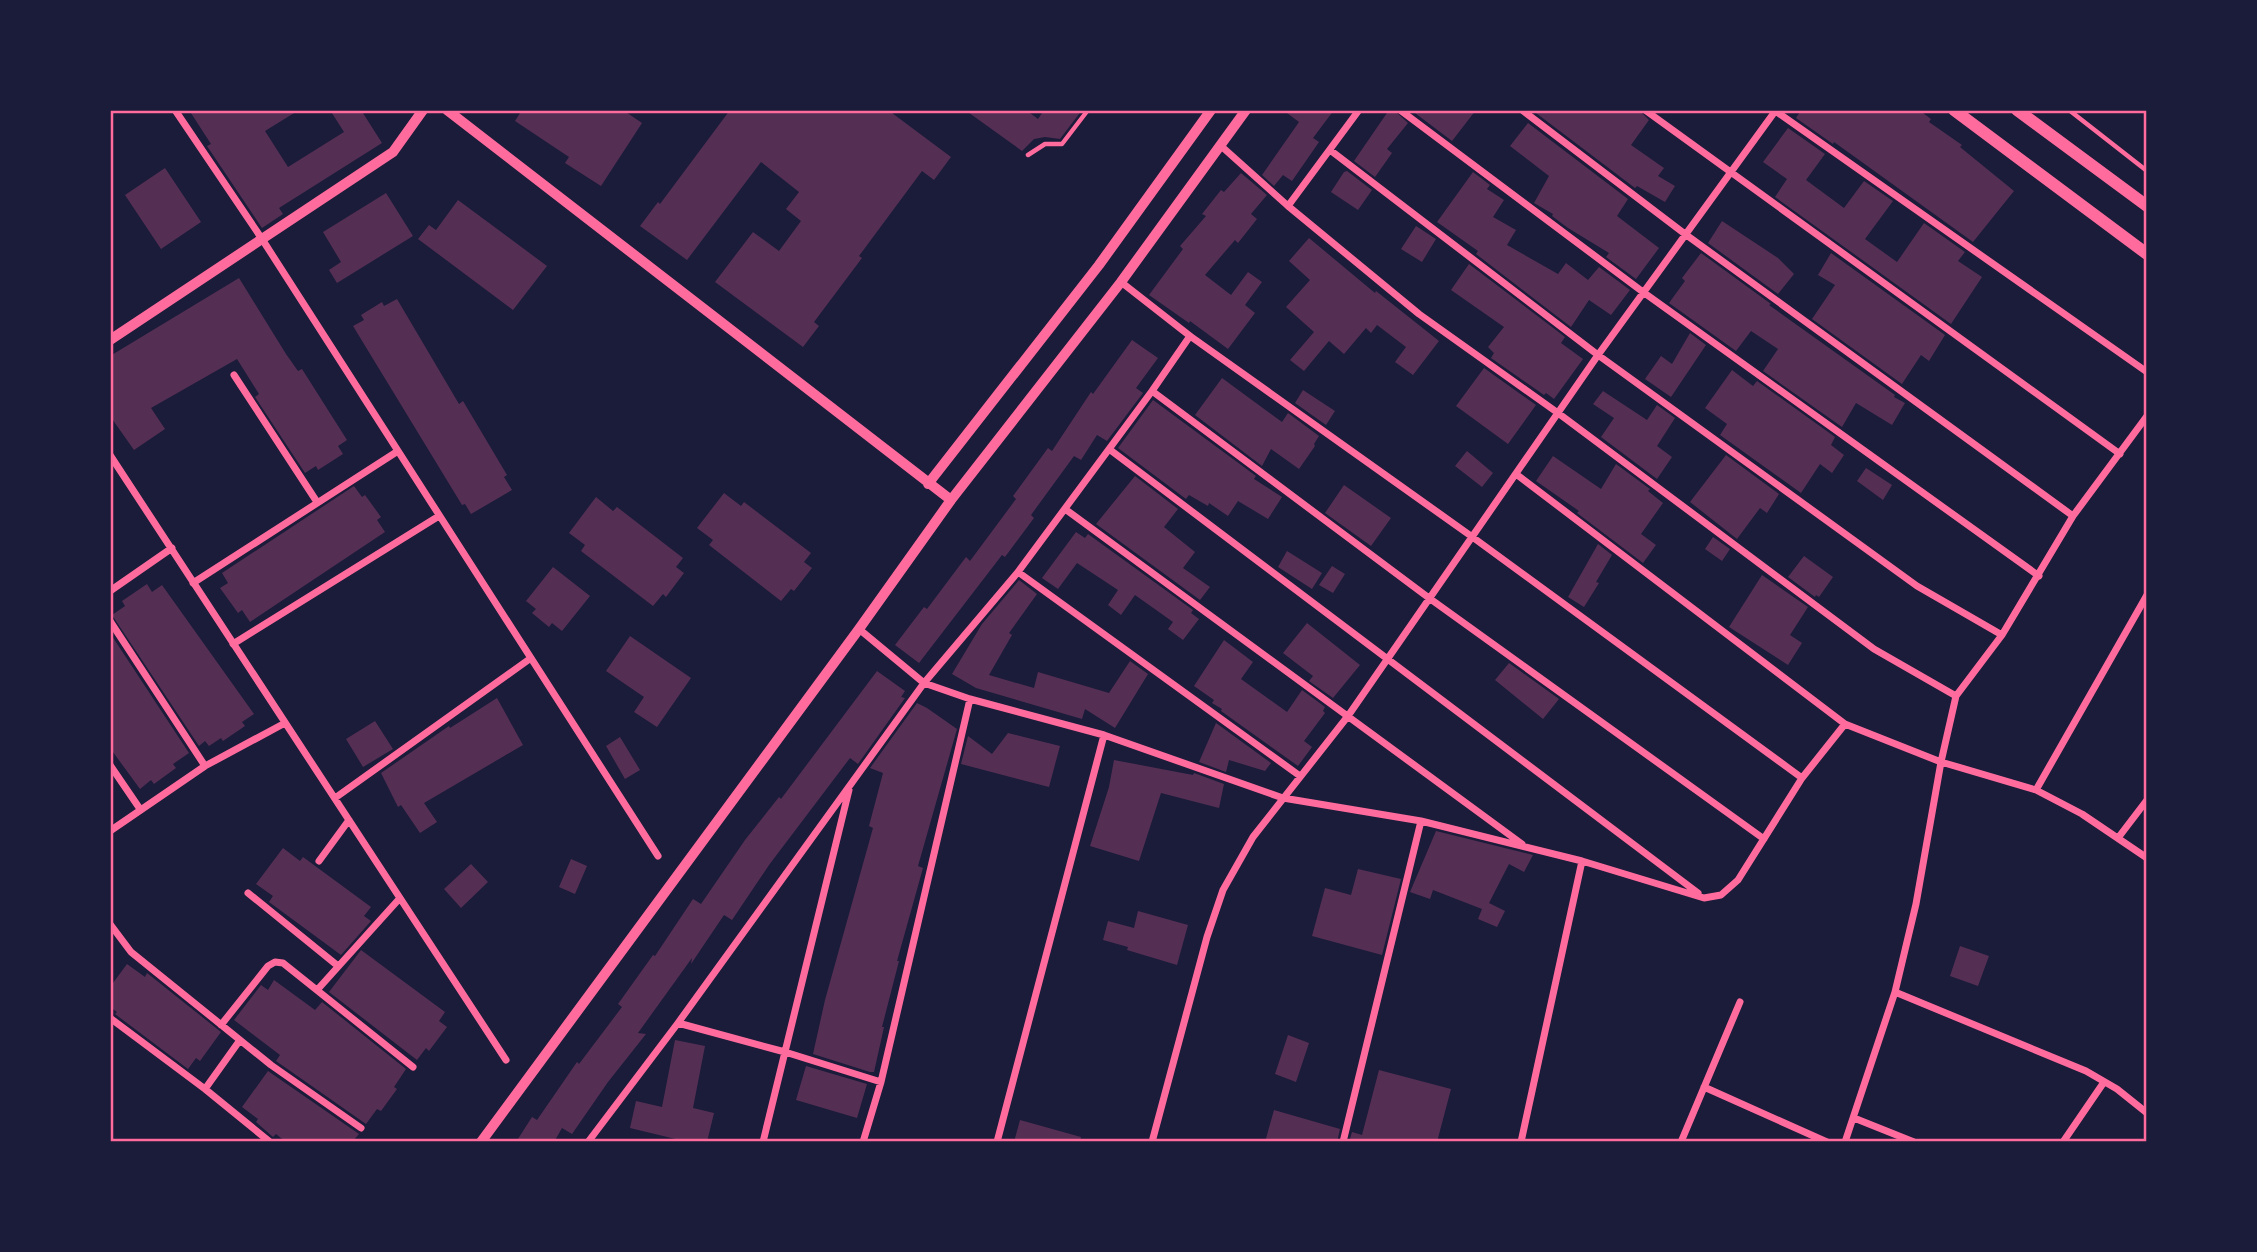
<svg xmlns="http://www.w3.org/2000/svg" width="2257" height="1252" viewBox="0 0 2257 1252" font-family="Raleway,sans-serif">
  <rect width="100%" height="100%" fill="#1b1b3a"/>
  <path fill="#542f53" d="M189,110H299L265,131L288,167L344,132L330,110H361L382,143L279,208L283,214L262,228L207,146L211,144Z
    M522,110H623L642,123L601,186L565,163L569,157L515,121Z
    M730,110H888L951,157L934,180L922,171L859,256L862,258L814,322L819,326L803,347L715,282L753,232L779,251L801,221L786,209L799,192L761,162L687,260L640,226L658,202L660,204Z
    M965,110H1026L1038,119L1044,110H1082L1060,139L1045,137L1034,139L1022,151Z
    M1283,110H1334L1313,138L1319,142L1292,181L1283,175L1274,186L1262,175L1299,122Z
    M1389,110H1394L1408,123L1387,149L1392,153L1375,177L1354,161Z
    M1411,110H1476L1452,141Z
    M1538,110H1639L1649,120L1631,145L1664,168L1658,176L1675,186L1665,202L1637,186L1635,188L1536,113Z
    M1801,110H1919L1931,119L1929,122L1962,145L1960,147L2014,191L1973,242L1834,142L1833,144L1796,118Z
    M1528,123L1628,199L1617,216L1659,248L1636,279L1606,257L1609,253L1568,228L1552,216L1553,214L1534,203L1549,176L1510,146Z
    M1788,128L1825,154L1806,180L1844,208L1864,181L1893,201L1865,239L1897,262L1924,223L1965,252L1958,261L1982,277L1951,324L1775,197L1787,179L1763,162Z
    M165,168L201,222L161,249L125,195Z
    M1347,171L1372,190L1358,210L1331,192L1344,172Z
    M1473,172L1490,185L1487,189L1504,200L1493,217L1516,230L1507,245L1558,274L1566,263L1588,280L1599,267L1630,290L1611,315L1589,300L1571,327L1476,254L1478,251L1437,222Z
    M1241,173L1267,195L1251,214L1257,219L1238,243L1235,240L1205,275L1231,295L1248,272L1262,282L1245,305L1255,313L1228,349L1190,321L1189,323L1149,295L1183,249L1180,246L1206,216L1202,214L1221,190L1224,192Z
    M386,193L413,236L337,283L329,270L341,262L323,232Z
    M458,200L547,266L513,310L418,239L429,225L436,230Z
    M1722,221L1778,258L1794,274L1778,294L1708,243Z
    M1416,226L1436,239L1422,262L1401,249Z
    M1309,238L1375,293L1376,291L1439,341L1413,375L1395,362L1406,347L1377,325L1371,333L1366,328L1344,354L1329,341L1304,371L1290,360L1314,332L1286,307L1310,280L1289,261Z
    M1701,253L1771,304L1769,305L1895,395L1894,397L1905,403L1892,425L1856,403L1842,427L1763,371L1778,349L1751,331L1736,351L1669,303L1685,281L1682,278Z
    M1831,253L1945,335L1929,361L1921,355L1902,384L1812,319L1835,285L1818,275Z
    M1469,264L1565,337L1561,343L1583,359L1554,399L1546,393L1544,395L1491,358L1494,353L1488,347L1504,327L1451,290Z
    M239,278L286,354L298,371L302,369L347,440L338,446L343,454L318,470L316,466L305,473L255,397L259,394L237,359L151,408L165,429L134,450L110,416V356Z
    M397,299L459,404L463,401L507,475L504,477L512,490L471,514L465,504L462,505L353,326L364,320L361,315L382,302L384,306Z
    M1690,333L1706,345L1671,397L1645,379L1661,356L1672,364Z
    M1132,340L1158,358L1136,388L1143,393L1107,441L1097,435L1081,460L1074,456L1031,515L1034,518L1005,557L1002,555L919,663L895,645L924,607L927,609L966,557L970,561L1016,499L1013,496L1048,448L1052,451L1091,392L1093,394Z
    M1484,368L1536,405L1508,444L1456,406Z
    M1732,370L1753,386L1757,381L1835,437L1831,445L1844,455L1832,473L1820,464L1801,493L1720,435L1727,424L1705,408Z
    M1222,378L1282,422L1288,413L1319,436L1314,444L1315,446L1299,469L1271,449L1262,466L1195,415Z
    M1303,390L1335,411L1326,425L1295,403Z
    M1603,391L1647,420L1657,405L1675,418L1657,446L1672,457L1657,479L1601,437L1614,418L1593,404Z
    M1153,400L1256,476L1254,479L1282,497L1268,519L1238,501L1228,516L1209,503L1208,506L1189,495L1186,499L1118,448Z
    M1467,451L1493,473L1482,487L1455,466Z
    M1726,455L1779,494L1767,513L1760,508L1737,539L1690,502Z
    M1553,456L1601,489L1616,464L1650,489L1648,491L1663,503L1641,534L1656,545L1643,563L1577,513L1579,511L1536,481Z
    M1866,468L1892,485L1883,500L1857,481Z
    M1135,476L1178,509L1164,527L1195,552L1183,568L1210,587L1200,600L1096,524Z
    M1344,485L1391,518L1371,546L1325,513Z
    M354,486L362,497L365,495L381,517L377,520L385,532L250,622L242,610L238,613L220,588L228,583L222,573Z
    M724,493L741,506L744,502L811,553L804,562L812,568L794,591L791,589L781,601L709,545L713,540L697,528Z
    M596,497L613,511L617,507L683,558L676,567L684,573L666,597L663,594L653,606L581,551L585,545L569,533Z
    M1076,532L1085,538L1088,534L1193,610L1191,613L1199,619L1183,640L1168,629L1173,622L1135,595L1121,615L1108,605L1118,590L1077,563L1058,589L1042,578Z
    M1713,537L1730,549L1722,561L1705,549Z
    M1598,544L1612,555L1596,582L1599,583L1584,607L1568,597Z
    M1287,551L1322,573L1312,589L1278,567Z
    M1804,556L1833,577L1819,597L1816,595L1815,597L1788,577Z
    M1332,566L1345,574L1333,593L1319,585Z
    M553,567L590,596L562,631L552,623L549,627L532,613L536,609L526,601Z
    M1762,575L1808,607L1790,635L1802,643L1788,665L1729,627Z
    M1019,580L1037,594L1009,633L1012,635L989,675L1034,688L1038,672L1109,693L1130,661L1148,674L1115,728L1085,709L1082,719L976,688L952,674L982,624Z
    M147,584L152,592L162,585L254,714L242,722L245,726L223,741L221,738L209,746L205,741L199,746L112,615L125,606L122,601Z
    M1307,623L1360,665L1333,698L1309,681L1313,676L1283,653Z
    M110,633L189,753L173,764L176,768L154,784L151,780L140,789L110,748Z
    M630,636L691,678L657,727L634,712L644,697L606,671Z
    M1224,640L1253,662L1241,679L1287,712L1302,690L1325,707L1323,711L1325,713L1304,741L1312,747L1298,766L1221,711L1222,709L1212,703L1214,700L1194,686Z
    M1509,663L1559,699L1543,719L1495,680Z
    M877,671L905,691L901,697L905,698L858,764L850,758L769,865L732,920L724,915L691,964L692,958L638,1033L646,1034L608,1082L572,1134L562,1128L554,1142H516L532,1117L537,1120L577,1062L579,1064L622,1007L618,1004L653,955L655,956L693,899L701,904L745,840L779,797L781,799Z
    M497,698L523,745L424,803L437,822L420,833L401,805L398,807L381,773L449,726L450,728Z
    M917,703L927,708L957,729L918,866L923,868L897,961H899L882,1027H884L874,1072H870L813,1054L825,1000L873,828L869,826L883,773L870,768Z
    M375,721L393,749L363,767L346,739Z
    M1216,723L1271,763L1265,771L1229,760L1226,772L1199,762Z
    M1008,733L1060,746L1049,787L961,764L968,736L992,754Z
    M620,737L640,770L625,779L606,746Z
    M1114,760L1193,775L1194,773L1224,784L1219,808L1161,793L1139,861L1090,846L1109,787Z
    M1436,831L1533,855L1524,872L1509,864L1489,903L1505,911L1497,927L1478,919L1482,909L1433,890L1430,899L1410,892Z
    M283,848L300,861L303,857L371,907L364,916L371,921L341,955L269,902L273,896L256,884Z
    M571,859L587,866L575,894L559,887Z
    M471,864L488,882L461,908L444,889Z
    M1358,869L1401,879L1382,955L1312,936L1325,888L1351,895Z
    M1138,911L1188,925L1177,965L1127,950L1128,947L1103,940L1108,921L1134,928Z
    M1960,946L1989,956L1978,986L1950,976Z
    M361,950L445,1012L439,1021L447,1027L429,1051L426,1048L417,1060L329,992Z
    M127,964L145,977L147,973L221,1032L200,1061L196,1058L188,1069L115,1014L117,1012L110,1007V987Z
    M274,980L315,1010L322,1002L406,1069L394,1087L397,1089L381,1111L377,1109L366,1124L276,1061L280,1055L234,1020L261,985L268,990Z
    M1288,1035L1309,1043L1296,1082L1275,1074Z
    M675,1040L705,1046L693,1108L714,1113L707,1142H688L630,1128L636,1101L662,1107Z
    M806,1066L867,1084L857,1118L796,1100Z
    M1379,1070L1451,1089L1437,1142H1349L1352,1132L1362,1135Z
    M268,1071L359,1134L352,1142H286L276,1134L273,1137L256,1122L258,1119L242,1107Z
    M1274,1110L1340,1129L1337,1142H1265Z
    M1020,1120L1081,1137L1080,1142H1014Z"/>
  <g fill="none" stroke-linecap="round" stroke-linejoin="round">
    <path stroke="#ff6b9d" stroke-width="4.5" d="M2069,110L2147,171
      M1028,155L1045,144H1062L1088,110"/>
    <path stroke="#ff6b9d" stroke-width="7" d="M175,110L262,239L658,856
      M1400,110L1643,292L2039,576
      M1522,110L1685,234L2073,516
      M1645,110L2120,454
      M1774,110L2147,372
      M1220,145L1288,206L1419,314L1558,413L1874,649L1956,696
      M1330,150L1598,355L1917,586L2002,635
      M1288,206L1359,110
      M1121,282L1190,336L1471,536L1802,778
      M234,375L317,502
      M1152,391L1429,598L1764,839
      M1109,449L1698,893
      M110,455L506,1060
      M1516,474L1845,724L1941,762L2036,790L2082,814L2147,858
      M1065,509L1522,844
      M1018,572L1300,776
      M193,583L398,451
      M110,591L172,548
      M110,621L205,766
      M859,629L924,683L970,699L1104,735L1283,798L1421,821L1582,861L1704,898L1721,895L1738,880L1802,778L1845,724
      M233,644L439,516
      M110,765L140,809
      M2036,790L2147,595
      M335,798L531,658
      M110,831L205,766L285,723
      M2118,838L2147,800
      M319,861L349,820
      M248,893L338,966
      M110,924L131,952L271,1065L361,1128
      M318,989L400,898
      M1895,992L2086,1071L2117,1089L2147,1113
      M110,1018L205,1089
      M678,1023L785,1052L881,1082
      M221,1025L268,966L275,962L283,963L413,1067
      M240,1040L205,1089L270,1142
      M1704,1087L1827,1142
      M1854,1118L1914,1142
      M588,1142L678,1023L924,683L1018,572L1152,391L1190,336
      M763,1142L849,790
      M863,1142L881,1082L970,699
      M997,1142L1104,735
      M1152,1142L1207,937L1223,890L1253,837L1348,716L1598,355L1776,110
      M1343,1142L1421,821
      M1521,1142L1582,861
      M1681,1142L1740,1002
      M1845,1142L1895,992L1916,904L1941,762L1956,696L2002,635L2073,516L2147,416
      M2063,1142L2104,1082"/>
    <path stroke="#ff6b9d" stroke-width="10" d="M447,110L951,500
      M110,340L393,152L423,110
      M928,484L1099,265L1211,110
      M481,1142L859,629L951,500L1121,282L1246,110"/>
    <path stroke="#ff6b9d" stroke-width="12" d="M1954,110L2147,254
      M2017,110L2147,206"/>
  </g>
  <rect width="2257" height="1252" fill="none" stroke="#1b1b3a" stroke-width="224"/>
  <rect x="112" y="112" width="2033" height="1028" fill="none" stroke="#ff6b9d" stroke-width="2.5"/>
</svg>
